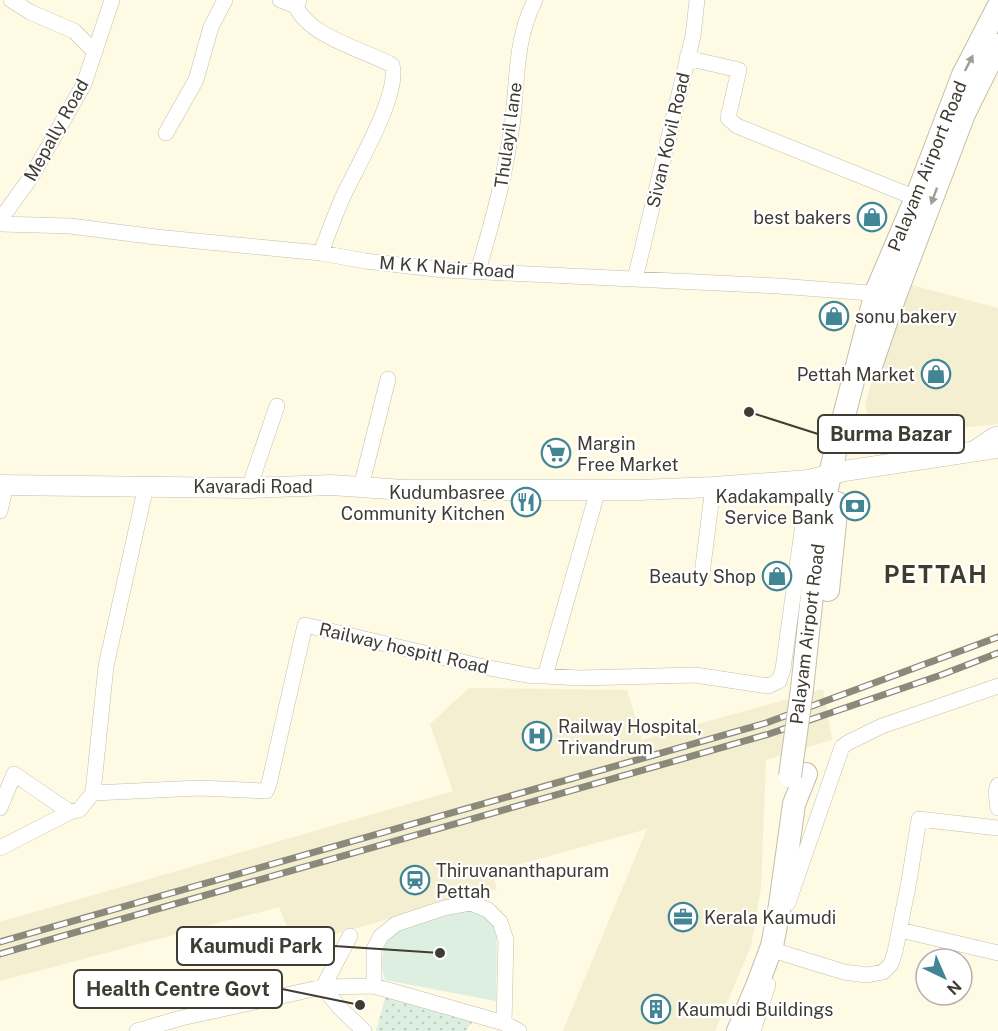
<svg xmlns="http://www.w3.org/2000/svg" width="998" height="1031" viewBox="0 0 998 1031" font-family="'Public Sans',sans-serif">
  <defs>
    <pattern id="grass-dots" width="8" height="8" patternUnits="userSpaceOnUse" patternTransform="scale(1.5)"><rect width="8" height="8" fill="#dcefe1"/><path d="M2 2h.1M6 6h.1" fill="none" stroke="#becec2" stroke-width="1.8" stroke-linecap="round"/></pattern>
  </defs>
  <rect width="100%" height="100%" fill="#fefae3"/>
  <path fill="#f4efd1" d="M904,283L998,308V424L937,430L871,431L865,405L883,343Z
    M469,688L627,690L642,740L823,689L832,740L766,760L761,888L751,946L715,1031H563L647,829L491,872L497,889L295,945L279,907L0,981V922L453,791L430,724Z"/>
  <path fill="url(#grass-dots)" d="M386,995L473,1021L466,1031H376Z"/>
  <path fill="#dcefe1" d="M471,907L490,916L497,929L496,1001L385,980L381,965L385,941L409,924Z"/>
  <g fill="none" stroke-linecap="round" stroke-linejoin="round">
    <g stroke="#c3bfa9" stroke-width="16">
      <path id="minor" d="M11,0L30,12L74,31L95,52
        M280,0L296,6
        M299,0L296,6C308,36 364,50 392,65C401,94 354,171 341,201C334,218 327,236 321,253
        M687,58L739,70L728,118L737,126L916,198
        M166,133L196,80L211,27L225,0
        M0,220L31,177L84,84L112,0
        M0,224L70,226L156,237L321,253L365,261L444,270L779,286L883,294
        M478,271C492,223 505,176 512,126C518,82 514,42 535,0
        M635,279L693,36L697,0
        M970,451L994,435L998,434
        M361,487L388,379
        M249,488L277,406
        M0,511L6,485
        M702,574L713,487
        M545,676L580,678L695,675L768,686L779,681L783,669L809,480
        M998,785L996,792L998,808
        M93,793L199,788L266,791L269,784L305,625L484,667L532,676H545L598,490
        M0,808L14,774L70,812
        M0,848L70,812L79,810L93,793L106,666L146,486
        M788,903L842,747L849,742L882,726L998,686
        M900,930L998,953
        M350,936L323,987L339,1007L364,1031
        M779,952L844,972L867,975L883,972L891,964L895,952L909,881L919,819L998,828
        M374,986V949L381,936L396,924L444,908L471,903L488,910L500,922L506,940L504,1023
        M137,1031L181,1018L323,987L374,986L504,1023L519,1031
        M753,1031L768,985"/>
    </g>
    <g stroke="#c3bfa9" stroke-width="21">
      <path id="secondary" d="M0,485L249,488L331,485L404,490H639L713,487L809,480L844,471L998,448"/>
    </g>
    <g stroke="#c3bfa9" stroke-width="24">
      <path id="primary" d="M870,369L895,296L964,114L998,45
        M828,590L837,503
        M802,689L820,520L838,439L876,292L916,198L963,75L998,7
        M738,1031L757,986L772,946L780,905L794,804L806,774"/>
    </g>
    <use href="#minor" stroke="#fff" stroke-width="15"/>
    <use href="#secondary" stroke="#fff" stroke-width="20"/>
    <use href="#primary" stroke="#fff" stroke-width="22"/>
    <g stroke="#8c897b" stroke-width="7">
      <path id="rail" d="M0,942L766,723L998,637
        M0,954L769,734L941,675L998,653"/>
    </g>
    <use href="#rail" stroke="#fff" stroke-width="4.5" stroke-dasharray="14" stroke-linecap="butt"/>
    <g stroke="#c3bfa9" stroke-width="24" stroke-linecap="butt">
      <path id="primary-bridge" d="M790,776L802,689"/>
    </g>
    <use href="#primary-bridge" stroke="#fff" stroke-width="22"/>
  </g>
  <defs><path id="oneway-solid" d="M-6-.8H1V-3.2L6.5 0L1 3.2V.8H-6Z" transform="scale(1.5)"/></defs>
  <g fill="#9e9e99">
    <use href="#oneway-solid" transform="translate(969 63) rotate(-63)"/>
    <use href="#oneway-solid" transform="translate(934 196) rotate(110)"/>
  </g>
  <defs>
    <g id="shop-ring" transform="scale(1.5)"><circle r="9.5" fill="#fff" stroke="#428594" stroke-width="1.5"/><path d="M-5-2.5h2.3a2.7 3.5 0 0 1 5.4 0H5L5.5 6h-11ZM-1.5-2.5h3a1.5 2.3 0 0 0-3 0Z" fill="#428594"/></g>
    <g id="supermarket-ring" transform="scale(1.5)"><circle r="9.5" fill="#fff" stroke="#428594" stroke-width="1.5"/><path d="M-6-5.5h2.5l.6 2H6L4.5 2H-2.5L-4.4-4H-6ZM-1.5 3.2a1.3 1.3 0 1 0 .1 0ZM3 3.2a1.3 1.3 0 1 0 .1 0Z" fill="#428594"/></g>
    <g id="restaurant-ring" transform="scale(1.5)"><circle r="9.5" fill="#fff" stroke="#428594" stroke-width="1.5"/><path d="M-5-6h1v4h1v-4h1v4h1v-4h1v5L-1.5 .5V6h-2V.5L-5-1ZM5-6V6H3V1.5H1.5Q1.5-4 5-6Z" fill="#428594"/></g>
    <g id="bank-ring" transform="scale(1.5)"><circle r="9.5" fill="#fff" stroke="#428594" stroke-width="1.5"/><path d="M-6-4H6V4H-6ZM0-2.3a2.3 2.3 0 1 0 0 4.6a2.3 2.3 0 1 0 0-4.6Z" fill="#428594"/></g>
    <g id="hospital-ring" transform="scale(1.5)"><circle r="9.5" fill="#fff" stroke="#428594" stroke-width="1.5"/><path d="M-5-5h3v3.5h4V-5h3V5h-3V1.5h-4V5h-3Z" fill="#428594"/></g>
    <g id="station-ring" transform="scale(1.5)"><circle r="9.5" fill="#fff" stroke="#428594" stroke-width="1.5"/><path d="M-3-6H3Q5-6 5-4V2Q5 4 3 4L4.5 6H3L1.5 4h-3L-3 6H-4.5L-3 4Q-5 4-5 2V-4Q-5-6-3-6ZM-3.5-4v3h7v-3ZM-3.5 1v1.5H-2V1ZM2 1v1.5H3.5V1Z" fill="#428594"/></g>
    <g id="office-ring" transform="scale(1.5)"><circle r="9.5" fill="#fff" stroke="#428594" stroke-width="1.5"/><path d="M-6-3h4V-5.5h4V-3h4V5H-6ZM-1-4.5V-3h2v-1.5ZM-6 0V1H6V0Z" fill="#428594"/></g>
    <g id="building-ring" transform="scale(1.5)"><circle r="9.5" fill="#fff" stroke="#428594" stroke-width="1.5"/><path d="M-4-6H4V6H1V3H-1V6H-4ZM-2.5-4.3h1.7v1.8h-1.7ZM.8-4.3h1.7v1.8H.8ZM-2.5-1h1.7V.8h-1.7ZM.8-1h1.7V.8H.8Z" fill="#428594"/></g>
  </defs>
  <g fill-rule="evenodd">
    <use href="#shop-ring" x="872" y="217"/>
    <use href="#shop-ring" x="834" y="316"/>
    <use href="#shop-ring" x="936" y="374"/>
    <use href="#supermarket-ring" x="556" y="453"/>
    <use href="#restaurant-ring" x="526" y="502"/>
    <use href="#bank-ring" x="855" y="506"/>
    <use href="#shop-ring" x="777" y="576"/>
    <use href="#hospital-ring" x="537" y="736"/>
    <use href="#station-ring" x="415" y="880"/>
    <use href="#office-ring" x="683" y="917"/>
    <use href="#building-ring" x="656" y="1009"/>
  </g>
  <g text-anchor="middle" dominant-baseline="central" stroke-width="4.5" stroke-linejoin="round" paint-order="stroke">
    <g font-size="18" fill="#3e3c33" stroke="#fff">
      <text transform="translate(56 130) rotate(-61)">Mepally Road</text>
      <text transform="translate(508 135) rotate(-82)">Thulayil lane</text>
      <text transform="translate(668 140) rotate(-77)">Sivan Kovil Road</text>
      <text transform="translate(927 166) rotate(-68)">Palayam Airport Road</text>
      <text transform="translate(447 267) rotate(4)">M K K Nair Road</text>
      <text x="253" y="486">Kavaradi Road</text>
      <text transform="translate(807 634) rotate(-83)">Palayam Airport Road</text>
      <text transform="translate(404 648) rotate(13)">Railway hospitl Road</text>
    </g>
    <g font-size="18" fill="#3e3c33" stroke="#fff" text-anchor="start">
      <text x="851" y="217" text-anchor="end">best bakers</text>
      <text x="855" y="316">sonu bakery</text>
      <text x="915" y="374" text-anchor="end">Pettah Market</text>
      <text x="577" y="443">Margin<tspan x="577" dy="21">Free Market</tspan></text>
      <text x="505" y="492" text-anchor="end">Kudumbasree<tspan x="505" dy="21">Community Kitchen</tspan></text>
      <text x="834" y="496" text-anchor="end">Kadakampally<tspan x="834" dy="21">Service Bank</tspan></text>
      <text x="756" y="576" text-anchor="end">Beauty Shop</text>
      <text x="558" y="726">Railway Hospital,<tspan x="558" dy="21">Trivandrum</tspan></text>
      <text x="436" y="870">Thiruvananthapuram<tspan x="436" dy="21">Pettah</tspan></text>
      <text x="704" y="917">Kerala Kaumudi</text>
      <text x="677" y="1009">Kaumudi Buildings</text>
    </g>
    <g font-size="24" font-weight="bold" letter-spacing="1.5" fill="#3f3c29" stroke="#fff">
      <text x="936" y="574">PETTAH</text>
    </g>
  </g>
  <path fill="none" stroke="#3e3c33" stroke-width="2" d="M749 412L818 434M440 953L334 946M360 1005L282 989"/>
  <g fill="#3e3c33" stroke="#fff" stroke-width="2">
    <circle cx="749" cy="412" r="6"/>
    <circle cx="440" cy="953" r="6"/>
    <circle cx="360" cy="1005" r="6"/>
  </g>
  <g fill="#fff" stroke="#3e3c33" stroke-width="2">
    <rect x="818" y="415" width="146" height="38" rx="6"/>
    <rect x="177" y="927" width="157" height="38" rx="6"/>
    <rect x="74" y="970" width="208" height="38" rx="6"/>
  </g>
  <g font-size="20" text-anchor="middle" font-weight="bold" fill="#3e3c33">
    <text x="891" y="441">Burma Bazar</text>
    <text x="256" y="953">Kaumudi Park</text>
    <text x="178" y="996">Health Centre Govt</text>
  </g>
  <g transform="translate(944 977) rotate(136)"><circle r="28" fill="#ffffff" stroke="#b2b1ad" stroke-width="1.5"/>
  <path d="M0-4.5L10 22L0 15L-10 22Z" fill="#428594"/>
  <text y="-9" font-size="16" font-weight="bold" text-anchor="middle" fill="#3e3c33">N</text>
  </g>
</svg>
